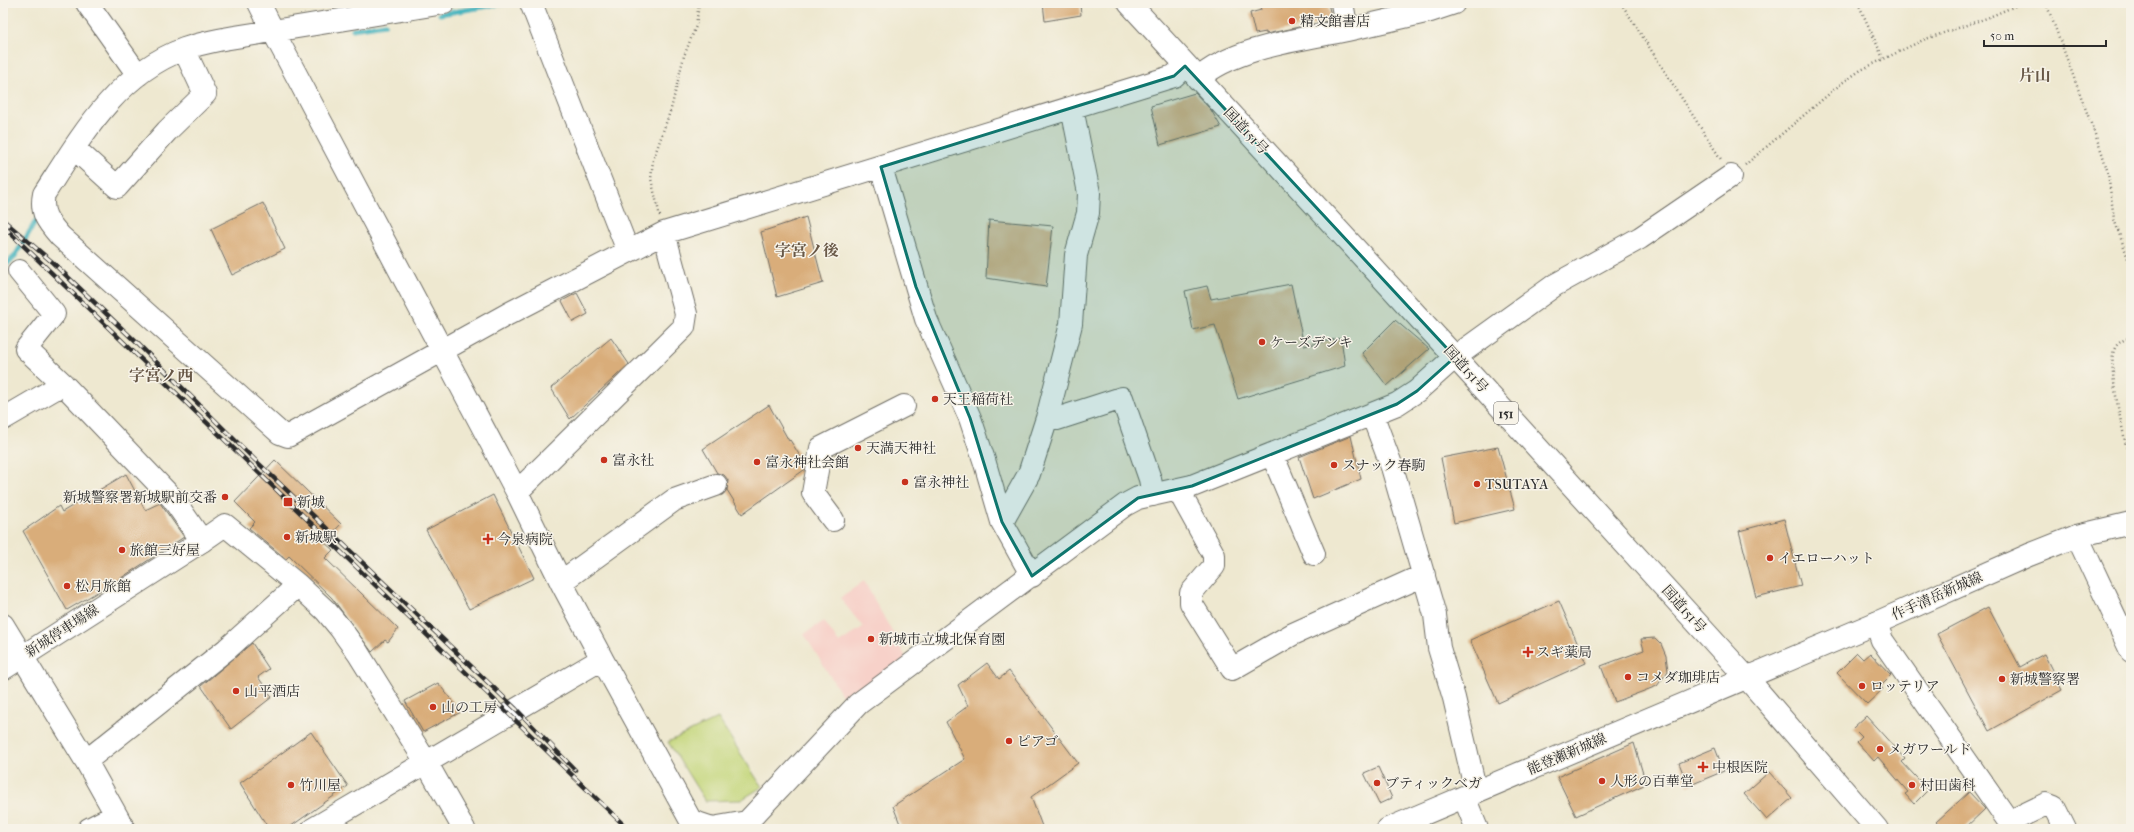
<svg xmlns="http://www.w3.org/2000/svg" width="2134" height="832" viewBox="0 0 2134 832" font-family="'IM FELL French Canon','Noto Serif JP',serif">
  <rect width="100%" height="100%" fill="#f7f3e8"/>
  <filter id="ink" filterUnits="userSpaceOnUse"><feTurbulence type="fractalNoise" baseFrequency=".025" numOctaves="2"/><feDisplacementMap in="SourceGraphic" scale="8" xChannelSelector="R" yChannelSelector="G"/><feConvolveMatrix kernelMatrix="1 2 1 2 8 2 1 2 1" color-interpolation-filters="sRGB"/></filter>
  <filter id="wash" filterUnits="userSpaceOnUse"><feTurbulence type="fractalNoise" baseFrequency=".012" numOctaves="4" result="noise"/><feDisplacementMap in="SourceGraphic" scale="16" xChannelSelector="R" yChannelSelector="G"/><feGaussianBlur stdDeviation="0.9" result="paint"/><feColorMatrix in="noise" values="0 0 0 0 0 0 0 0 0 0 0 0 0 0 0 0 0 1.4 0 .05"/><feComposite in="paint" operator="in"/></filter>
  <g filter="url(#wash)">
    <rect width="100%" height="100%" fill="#eee8d0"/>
    <path fill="#f7d1c9" d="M864,581L907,659L848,705L804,634L824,621L839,643L863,627L840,598Z"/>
    <path fill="#c2d578" stroke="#768052" d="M718,718L762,787L741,800L705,801L668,742Z"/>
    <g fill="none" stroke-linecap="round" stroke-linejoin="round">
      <path stroke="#45b4be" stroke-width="5" d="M440,14L508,3
        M353,29L385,24
        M3,268L15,256L39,216"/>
    </g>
    <g id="blocks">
      <path fill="#d9ad7a" d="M1043,3H1080L1081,15L1045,21Z
        M1259,3H1328L1332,20L1266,34V32L1255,34L1250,13L1261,10Z
        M1195,93L1211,110L1221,127L1160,145L1151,106Z
        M263,203L285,249L232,275L211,229Z
        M806,217L823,283L777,297L761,232Z
        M989,220L1053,226L1046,287L986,278Z
        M1291,284L1304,346L1341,338L1345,366L1238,399L1215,325L1193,330L1185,291L1207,286L1211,299Z
        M577,293L588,314L573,322L562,301Z
        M1395,320L1429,349L1387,386L1362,353Z
        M611,338L629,364L570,419L551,388Z
        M769,405L789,441L790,440L805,464L804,470L742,514L727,490L728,480L724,475L717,473L703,449Z
        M1351,436L1361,479L1313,499L1299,457Z
        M1498,447L1515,509L1454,523L1441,458Z
        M275,460L341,524L324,542L333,550L325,558L398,629L388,642L385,640L372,652L332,598L289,556L286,559L249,528L255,522L235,502Z
        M126,474L145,510L160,503L184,537L118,580L67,610L23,531L59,506L62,512Z
        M493,495L534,578L469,609L426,530Z
        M1784,519L1801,586L1756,597L1739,531Z
        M1559,601L1586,663L1498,703L1470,640Z
        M1988,607L2020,667L2044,654L2062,690L1989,731L1937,634Z
        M1655,638L1661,644L1666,656L1668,671L1657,686L1615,702L1601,666L1644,650L1641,639Z
        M252,643L269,669L258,677L272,697L231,729L201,686Z
        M1857,653L1863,659L1870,653L1891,675L1880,686L1883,689L1867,704L1837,673Z
        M987,663L999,679L1009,671L1078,763L1031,797L1043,829H902L893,806L965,759L946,722L968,706L958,685Z
        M438,683L461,712L423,732L405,701Z
        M1866,716L1905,759L1902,762L1928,790L1914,804L1905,794L1908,792L1878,757L1874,761L1857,742L1862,737L1853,728Z
        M311,732L348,786L287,829H269L240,783Z
        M1634,743L1646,784L1576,816L1557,777Z
        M1715,748L1724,771L1688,786L1679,763Z
        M1378,767L1392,798L1379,804L1364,773Z
        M1769,772L1792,798L1767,820L1744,794Z
        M1969,792L1985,809L1964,829H1943L1936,822Z"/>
    </g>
  </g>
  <g filter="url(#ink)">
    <use href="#blocks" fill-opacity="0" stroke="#6f6d65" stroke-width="1"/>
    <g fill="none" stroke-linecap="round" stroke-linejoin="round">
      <g stroke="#6f6d65" stroke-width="24">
        <path id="minor" d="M87,3L138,75
          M259,3L273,31C243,36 213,39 184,49C116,74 81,137 44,194C40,213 48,222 60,236L280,433L288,436L508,314L664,233L1174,76L1185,66
          M444,3L273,31L517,492L561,582L602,659
          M531,3L628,251
          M1347,30L1430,11L1454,3
          M1198,79C1234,47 1300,40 1347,30L1342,3
          M74,148L117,187L167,131L205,94L184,49
          M881,167L926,319L970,418L984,460L1002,522
          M19,271L54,314L26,349L63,384L173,499L202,541L225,525L298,585L326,611L340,628L358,653L426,762L464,829
          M1372,414L1392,467L1435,615L1439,648L1454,698L1476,792
          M1047,418L1057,419L1122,398L1150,479L1153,495
          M3,419L63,384
          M1272,454L1314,554
          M1180,489L1182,497L1214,555V566L1191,593V603L1232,669L1293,634L1424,575
          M517,492L684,327L686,314L664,233
          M833,520L813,493L821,448L904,406
          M2077,536L2131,651
          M1032,576L1002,522L1029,474L1047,418L1071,324L1076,255L1088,213L1089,193L1072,108
          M561,582L674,500L716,485
          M1876,623L1882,640L2007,819L2013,820L2046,804L2054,807L2065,829
          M3,625L86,761L124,829
          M86,761L227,649L298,585
          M1464,797L1477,829
          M89,829L116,815
          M313,829L602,659L691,821L712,828L747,822L858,704L1125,505L1138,498L1192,486L1397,404L1417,391L1455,357L1555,285L1640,238L1731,176"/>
      </g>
      <g stroke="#6f6d65" stroke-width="24">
        <path id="major" d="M3,669L202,541
          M1388,829L1876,623L2029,555L2077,536L2131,523"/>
      </g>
      <g stroke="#6f6d65" stroke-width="24">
        <path id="highway" d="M1129,3L1455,357L1746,677L1877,829"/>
      </g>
      <path stroke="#6f6d65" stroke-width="2.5" stroke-dasharray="1 3" stroke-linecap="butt" d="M1621,3L1722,161
        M1858,3L1883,58
        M2046,3L2102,153L2108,173L2114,219L2131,267
        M1745,165L1842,83L1861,70L1923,40L1987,18L2022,3
        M660,216L651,179L653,160L671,109L684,56L696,26L699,3
        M2131,337C2124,340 2117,342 2114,350C2107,370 2126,443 2131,467"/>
      <use href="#minor" stroke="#fff" stroke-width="22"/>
      <use href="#major" stroke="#fff" stroke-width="22"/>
      <use href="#highway" stroke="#fff" stroke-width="22"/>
      <g stroke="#2b2b2b" stroke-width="4.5">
        <path id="rail" d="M3,220L51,261L136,342L254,459L516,709L575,770
          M3,226L628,829"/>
      </g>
      <use href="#rail" stroke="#f7f3e8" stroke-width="3" stroke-dasharray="9" stroke-linecap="butt"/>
    </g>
  </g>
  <path fill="#0f766e" fill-opacity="0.2" stroke="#0f766e" stroke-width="3" stroke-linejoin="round" d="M1185,66L1455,357L1417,391L1397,404L1192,486L1138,498L1032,576L1002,522L970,418L916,287L881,167L1174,76Z"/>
  <g fill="#c8321e" stroke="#f7f3e8" stroke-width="1.5">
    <circle cx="1292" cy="21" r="4"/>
    <circle cx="1262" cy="342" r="4"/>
    <circle cx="935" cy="399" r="4"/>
    <circle cx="858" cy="448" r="4"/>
    <circle cx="604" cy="460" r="4"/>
    <circle cx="757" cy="462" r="4"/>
    <circle cx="1334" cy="465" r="4"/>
    <circle cx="905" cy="482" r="4"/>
    <circle cx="1477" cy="484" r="4"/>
    <circle cx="225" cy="497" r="4"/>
    <rect x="283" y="497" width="10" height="10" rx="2"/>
    <circle cx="287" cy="537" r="4"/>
    <path d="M486 533h4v4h4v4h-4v4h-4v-4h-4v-4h4z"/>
    <circle cx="122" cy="550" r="4"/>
    <circle cx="1770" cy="558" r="4"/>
    <circle cx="67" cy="586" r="4"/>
    <circle cx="871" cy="639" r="4"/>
    <path d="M1526 646h4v4h4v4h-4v4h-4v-4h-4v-4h4z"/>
    <circle cx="1628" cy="677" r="4"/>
    <circle cx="2002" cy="679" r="4"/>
    <circle cx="1862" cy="686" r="4"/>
    <circle cx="236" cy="691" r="4"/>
    <circle cx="433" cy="707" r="4"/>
    <circle cx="1009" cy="741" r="4"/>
    <circle cx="1880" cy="749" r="4"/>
    <path d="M1701 761h4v4h4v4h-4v4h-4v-4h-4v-4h4z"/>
    <circle cx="1602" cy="781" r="4"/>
    <circle cx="1377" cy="783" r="4"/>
    <circle cx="291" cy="785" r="4"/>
    <circle cx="1912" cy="785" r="4"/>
  </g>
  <g text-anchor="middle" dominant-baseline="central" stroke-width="3" stroke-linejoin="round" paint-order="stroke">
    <rect fill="#f7f3e8" stroke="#686764" stroke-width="1" x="1494" y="402" width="24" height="22" rx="3"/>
    <g font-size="13" font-weight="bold" fill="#2b2b2b">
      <text x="1506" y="413">151</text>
    </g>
    <g font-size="14" fill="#2b2b2b" stroke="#f7f3e8" text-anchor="start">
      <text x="1300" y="21">精文館書店</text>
      <text x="1270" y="342">ケーズデンキ</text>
      <text x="943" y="399">天王稲荷社</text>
      <text x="866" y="448">天満天神社</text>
      <text x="612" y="460">富永社</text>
      <text x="765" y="462">富永神社会館</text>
      <text x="1342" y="465">スナック春駒</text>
      <text x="913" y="482">富永神社</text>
      <text x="1485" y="484">TSUTAYA</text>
      <text x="217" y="497" text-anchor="end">新城警察署新城駅前交番</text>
      <text x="297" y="502">新城</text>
      <text x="295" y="537">新城駅</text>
      <text x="497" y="539">今泉病院</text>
      <text x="130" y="550">旅館三好屋</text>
      <text x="1778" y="558">イエローハット</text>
      <text x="75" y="586">松月旅館</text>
      <text x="879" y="639">新城市立城北保育園</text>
      <text x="1536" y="652">スギ薬局</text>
      <text x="1636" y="677">コメダ珈琲店</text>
      <text x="2010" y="679">新城警察署</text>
      <text x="1870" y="686">ロッテリア</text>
      <text x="244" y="691">山平酒店</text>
      <text x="441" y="707">山の工房</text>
      <text x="1017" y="741">ピアゴ</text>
      <text x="1888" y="749">メガワールド</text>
      <text x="1712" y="767">中根医院</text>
      <text x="1610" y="781">人形の百華堂</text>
      <text x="1385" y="783">ブティックベガ</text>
      <text x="299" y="785">竹川屋</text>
      <text x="1920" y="785">村田歯科</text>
    </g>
    <g font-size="14" fill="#2b2b2b" stroke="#f7f3e8">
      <text transform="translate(1246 131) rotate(47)">国道151号</text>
      <text transform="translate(1466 369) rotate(48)">国道151号</text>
      <text transform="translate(1937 596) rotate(-24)">作手清岳新城線</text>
      <text transform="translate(1684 609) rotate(48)">国道151号</text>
      <text transform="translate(62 631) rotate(-33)">新城停車場線</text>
      <text transform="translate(1567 754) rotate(-23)">能登瀬新城線</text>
    </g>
    <g font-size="16" font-weight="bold" fill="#685847" stroke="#f7f3e8">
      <text x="2035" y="75">片山</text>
      <text x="807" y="250">字宮ノ後</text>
      <text x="161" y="375">字宮ノ西</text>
    </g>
  </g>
  <rect width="2134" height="832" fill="none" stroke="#f7f3e8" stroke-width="16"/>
  <path d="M1984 40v6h122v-6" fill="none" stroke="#2b2b2b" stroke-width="2"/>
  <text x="1990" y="40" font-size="12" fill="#2b2b2b" stroke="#f7f3e8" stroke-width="3" paint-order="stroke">50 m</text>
</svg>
